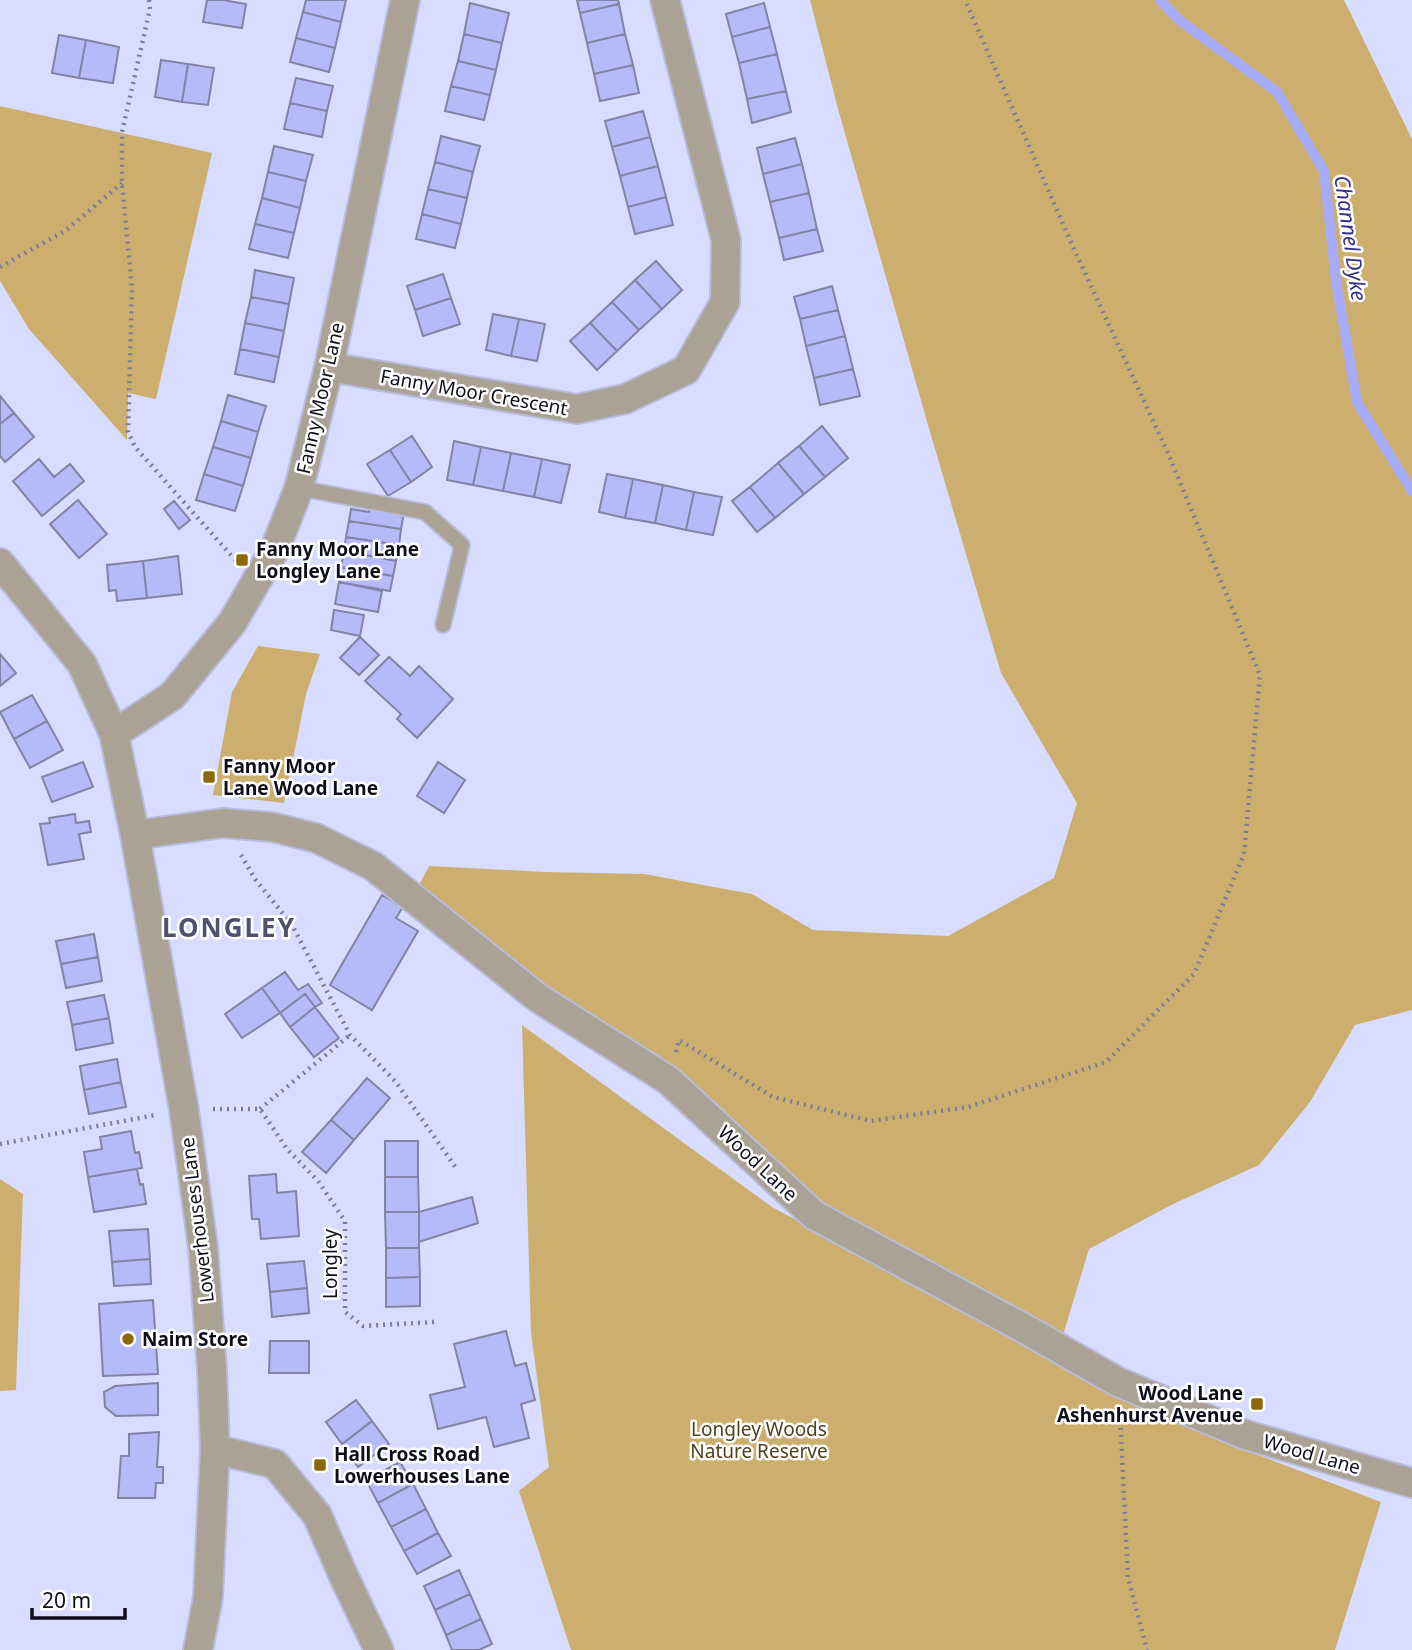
<svg xmlns="http://www.w3.org/2000/svg" width="1412" height="1650" viewBox="0 0 1412 1650" font-family="'Noto Sans',sans-serif">
  <rect width="100%" height="100%" fill="#d8dcff"/>
  <path fill="#ccaf6f" d="M810,0H1344L1412,139V1010L1355,1025L1310,1102L1259,1165L1173,1204L1089,1249L1063,1335L803,1195L410,902L429,866L544,872L644,874L752,894L813,930L948,936L1054,878L1077,803L1001,673L928,425L838,109Z
    M0,106L212,153L156,399L128,393L127,440L29,329L0,281Z
    M258,646L320,654L306,694L284,803L213,795L232,692Z
    M522,1025L772,1207L1034,1348L1232,1445L1381,1502L1335,1650H571L519,1491L549,1467L531,1333Z
    M0,1179L23,1194L16,1390L0,1391Z"/>
  <g fill="none" stroke-linecap="round" stroke-linejoin="round">
    <path stroke="#a7acfa" stroke-width="10" d="M1160,0L1179,20L1277,92L1324,171L1336,281L1357,402L1412,491"/>
  </g>
  <path fill="#b5baf9" stroke="#8184a4" stroke-width="2" d="M207,0H223L246,4L242,28L203,22Z
    M306,0H346L341,22L303,12Z
    M577,0H618L619,4L580,13Z
    M470,3L509,13L502,43L464,34Z
    M764,3L770,27L732,37L726,14Z
    M619,4L625,34L587,43L580,13Z
    M303,12L341,22L335,48L296,38Z
    M770,27L777,54L739,63L732,37Z
    M464,34L502,43L496,70L458,61Z
    M625,34L633,65L594,74L587,43Z
    M59,35L86,40L79,78L52,73Z
    M296,38L335,48L329,72L290,62Z
    M86,40L119,47L113,83L79,78Z
    M777,54L786,91L747,99L739,63Z
    M161,60L188,64L182,102L155,97Z
    M458,61L496,70L490,95L451,86Z
    M188,64L214,68L208,105L182,102Z
    M633,65L639,93L600,101L594,74Z
    M296,78L333,86L327,111L290,103Z
    M451,86L490,95L484,120L445,111Z
    M786,91L791,112L752,123L747,99Z
    M290,103L327,111L322,137L284,129Z
    M643,111L650,137L612,147L605,121Z
    M441,136L480,146L473,172L435,162Z
    M650,137L658,166L620,176L612,147Z
    M795,138L802,164L763,174L757,148Z
    M274,146L313,155L306,181L268,172Z
    M435,162L473,172L467,198L428,189Z
    M802,164L809,193L770,202L763,174Z
    M658,166L666,197L628,207L620,176Z
    M268,172L306,181L300,208L262,198Z
    M428,189L467,198L461,224L422,214Z
    M809,193L817,229L779,238L770,202Z
    M666,197L673,225L635,234L628,207Z
    M262,198L300,208L294,233L255,224Z
    M422,214L461,224L455,248L416,239Z
    M255,224L294,233L288,258L249,249Z
    M817,229L823,251L784,260L779,238Z
    M656,261L682,290L662,309L635,280Z
    M255,270L294,278L289,304L251,297Z
    M443,274L451,298L415,310L407,286Z
    M635,280L662,309L639,330L612,302Z
    M832,286L838,310L800,319L794,297Z
    M251,297L289,304L284,331L245,323Z
    M451,298L460,324L423,336L415,310Z
    M612,302L639,330L617,351L590,323Z
    M838,310L845,336L806,346L800,319Z
    M493,314L519,319L511,356L486,350Z
    M519,319L545,324L537,361L511,356Z
    M245,323L284,331L279,357L240,349Z
    M590,323L617,351L597,370L570,341Z
    M845,336L853,369L814,378L806,346Z
    M240,349L279,357L274,382L235,374Z
    M853,369L860,396L820,405L814,378Z
    M228,395L266,406L258,432L221,421Z
    M0,396L14,413L0,424Z
    M14,413L34,437L5,462L0,456V424Z
    M221,421L258,432L251,458L213,447Z
    M822,426L848,458L825,477L799,446Z
    M412,436L432,467L411,482L390,450Z
    M454,441L481,447L473,485L447,480Z
    M799,446L825,477L804,494L778,463Z
    M213,447L251,458L243,486L204,474Z
    M481,447L511,453L503,491L473,485Z
    M390,450L411,482L388,496L367,464Z
    M511,453L542,459L534,497L503,491Z
    M39,459L54,477L70,464L84,481L42,516L13,481Z
    M542,459L570,465L561,503L534,497Z
    M778,463L804,494L775,518L750,487Z
    M204,474L243,486L235,511L196,500Z
    M607,474L633,479L625,518L599,512Z
    M633,479L663,485L655,523L625,518Z
    M663,485L694,492L686,530L655,523Z
    M750,487L775,518L757,532L732,501Z
    M694,492L722,497L713,535L686,530Z
    M78,500L107,534L79,558L50,524Z
    M174,501L190,520L179,529L164,509Z
    M370,506L404,512L401,529L349,521L351,509L369,512Z
    M349,521L401,529L399,545L346,537Z
    M346,537L399,545L396,561L344,551Z
    M344,551L396,561L393,576L341,567Z
    M178,556L182,594L147,598L143,561Z
    M143,561L147,598L117,601L116,590L109,591L107,565Z
    M341,567L393,576L390,591L339,582Z
    M339,582L382,591L378,612L335,604Z
    M334,610L364,615L360,636L331,630Z
    M360,637L379,655L359,675L340,658Z
    M0,654L16,673L0,686Z
    M389,657L410,676L419,666L453,699L417,738L397,719L401,714L365,681Z
    M32,695L47,721L14,739L0,712Z
    M47,721L63,750L30,768L14,739Z
    M83,762L93,787L52,802L42,777Z
    M438,762L465,780L444,813L417,796Z
    M75,814L76,823L89,821L91,832L79,834L84,859L48,865L40,824L50,823L49,818Z
    M382,895L403,907L396,918L418,931L372,1010L330,985Z
    M94,934L98,957L61,964L56,941Z
    M98,957L102,981L66,988L61,964Z
    M285,972L298,990L308,984L322,1003L315,1007L305,994L280,1013L262,988Z
    M262,988L280,1013L242,1038L225,1014Z
    M305,994L315,1007L290,1027L280,1013Z
    M104,995L109,1018L72,1025L67,1002Z
    M315,1007L339,1038L314,1057L290,1027Z
    M109,1018L113,1043L76,1050L72,1025Z
    M117,1059L121,1082L84,1090L80,1066Z
    M367,1078L390,1098L354,1140L331,1120Z
    M121,1082L126,1107L89,1114L84,1090Z
    M331,1120L354,1140L326,1173L302,1152Z
    M131,1131L135,1153L139,1152L142,1168L88,1177L84,1152L102,1149L100,1137Z
    M385,1141H418V1177H385Z
    M137,1169L140,1185L143,1184L146,1204L94,1212L88,1177Z
    M276,1174L277,1193L296,1191L299,1236L261,1239L259,1219H252L249,1176Z
    M385,1177H418L419,1212H385Z
    M472,1197L478,1223L419,1242V1212Z
    M385,1212H419V1248H386Z
    M148,1229L150,1259L112,1262L109,1231Z
    M386,1248H419L420,1277L386,1278Z
    M150,1259L151,1284L114,1286L112,1262Z
    M304,1261L307,1288L270,1292L267,1264Z
    M420,1277V1306L386,1307V1278Z
    M307,1288L309,1313L272,1317L270,1292Z
    M153,1300L158,1374L103,1376L99,1304Z
    M506,1331L515,1366L526,1363L535,1400L521,1404L529,1438L494,1447L486,1417L438,1429L430,1395L465,1387L454,1344Z
    M270,1341H309V1373H269Z
    M158,1383V1415L116,1416L105,1407L104,1392L115,1386Z
    M356,1400L372,1421L342,1444L326,1422Z
    M372,1421L389,1444L358,1467L342,1444Z
    M159,1432L157,1467H163V1483H156L155,1498H118L121,1456H129V1434Z
    M400,1462L413,1484L378,1503L366,1480Z
    M413,1484L426,1509L391,1527L378,1503Z
    M426,1509L438,1533L404,1551L391,1527Z
    M438,1533L451,1556L417,1574L404,1551Z
    M459,1570L470,1594L435,1610L424,1586Z
    M470,1594L481,1619L446,1635L435,1610Z
    M481,1619L492,1644L479,1650H452L446,1635Z"/>
  <g fill="none" stroke-linecap="round" stroke-linejoin="round">
    <g stroke="#b8bbda" stroke-width="18">
      <path id="lane" d="M299,488L425,512L462,545L443,625"/>
    </g>
    <g stroke="#b8bbda" stroke-width="32">
      <path id="street" d="M329,367L577,409L625,399L686,370L725,302L726,240L665,0
        M0,563L82,664L114,734L135,835L184,1110L203,1247L212,1370L215,1449L208,1597L198,1650
        M114,734L172,696L232,623L275,549L299,488L329,367L405,0
        M135,835L223,823L272,827L316,838L373,866L538,998L668,1080L814,1215L1027,1330L1118,1382L1246,1435L1412,1483
        M215,1449L275,1464L317,1515L345,1579L379,1650"/>
    </g>
    <path stroke="#7c7e97" stroke-width="4.5" stroke-dasharray="2 5" stroke-linecap="butt" d="M149,0L150,9L122,132V183L132,289L128,432L135,447L236,561
      M0,267L65,231L122,183
      M241,855L255,879L292,925L350,1035L396,1082L456,1168
      M676,1052L679,1040L773,1097L871,1121L968,1107L1106,1062L1194,974L1244,854L1260,675L1167,451L1074,249L965,0
      M213,1109H260L287,1149L318,1181L345,1221V1312L363,1326L434,1322
      M260,1109L350,1035
      M0,1144L156,1115
      M1120,1414L1128,1578L1147,1650"/>
    <use href="#lane" stroke="#aaa395" stroke-width="14"/>
    <use href="#street" stroke="#aaa395" stroke-width="28"/>
  </g>
  <g fill="#8b6909" stroke="#fff" stroke-width="2.5">
    <rect x="235" y="553" width="14" height="14" rx="3.5"/>
    <rect x="202" y="770" width="14" height="14" rx="3.5"/>
    <circle cx="128" cy="1339" r="7"/>
    <rect x="1250" y="1397" width="14" height="14" rx="3.5"/>
    <rect x="313" y="1458" width="14" height="14" rx="3.5"/>
  </g>
  <g text-anchor="middle" dominant-baseline="central" stroke-width="5" stroke-linejoin="round" paint-order="stroke">
    <g font-size="19" fill="#0d0e19" stroke="#fff">
      <text transform="translate(474 392) rotate(10)">Fanny Moor Crescent</text>
      <text transform="translate(320 398) rotate(-77)">Fanny Moor Lane</text>
      <text transform="translate(758 1163) rotate(43)">Wood Lane</text>
      <text transform="translate(197 1220) rotate(-97)">Lowerhouses Lane</text>
      <text transform="translate(330 1264) rotate(-90)">Longley</text>
      <text transform="translate(1312 1454) rotate(16)">Wood Lane</text>
    </g>
    <g font-size="19" font-weight="bold" fill="#0d0e19" stroke="#fff" text-anchor="start">
      <text x="256" y="549">Fanny Moor Lane<tspan x="256" dy="22">Longley Lane</tspan></text>
      <text x="223" y="766">Fanny Moor<tspan x="223" dy="22">Lane Wood Lane</tspan></text>
      <text x="142" y="1339">Naim Store</text>
      <text x="1243" y="1393" text-anchor="end">Wood Lane<tspan x="1243" dy="22">Ashenhurst Avenue</tspan></text>
      <text x="334" y="1454">Hall Cross Road<tspan x="334" dy="22">Lowerhouses Lane</tspan></text>
    </g>
    <g font-size="19" fill="#4f3f1b" stroke="#fff">
      <text x="759" y="1429">Longley Woods<tspan x="759" dy="22">Nature Reserve</tspan></text>
    </g>
    <g font-size="21" font-style="italic" fill="#362f87" stroke="#fff">
      <text transform="translate(1351 238) rotate(82)">Channel Dyke</text>
    </g>
    <g font-size="26" font-weight="bold" letter-spacing="2" fill="#4f516e" stroke="#fff">
      <text x="229" y="927">LONGLEY</text>
    </g>
  </g>
  <path d="M32 1608v10h93v-10" fill="none" stroke="#0d0e19" stroke-width="3.5"/>
  <text x="42" y="1608" font-size="21" fill="#0d0e19" stroke="#ffffff" stroke-width="5" paint-order="stroke">20 m</text>
</svg>
